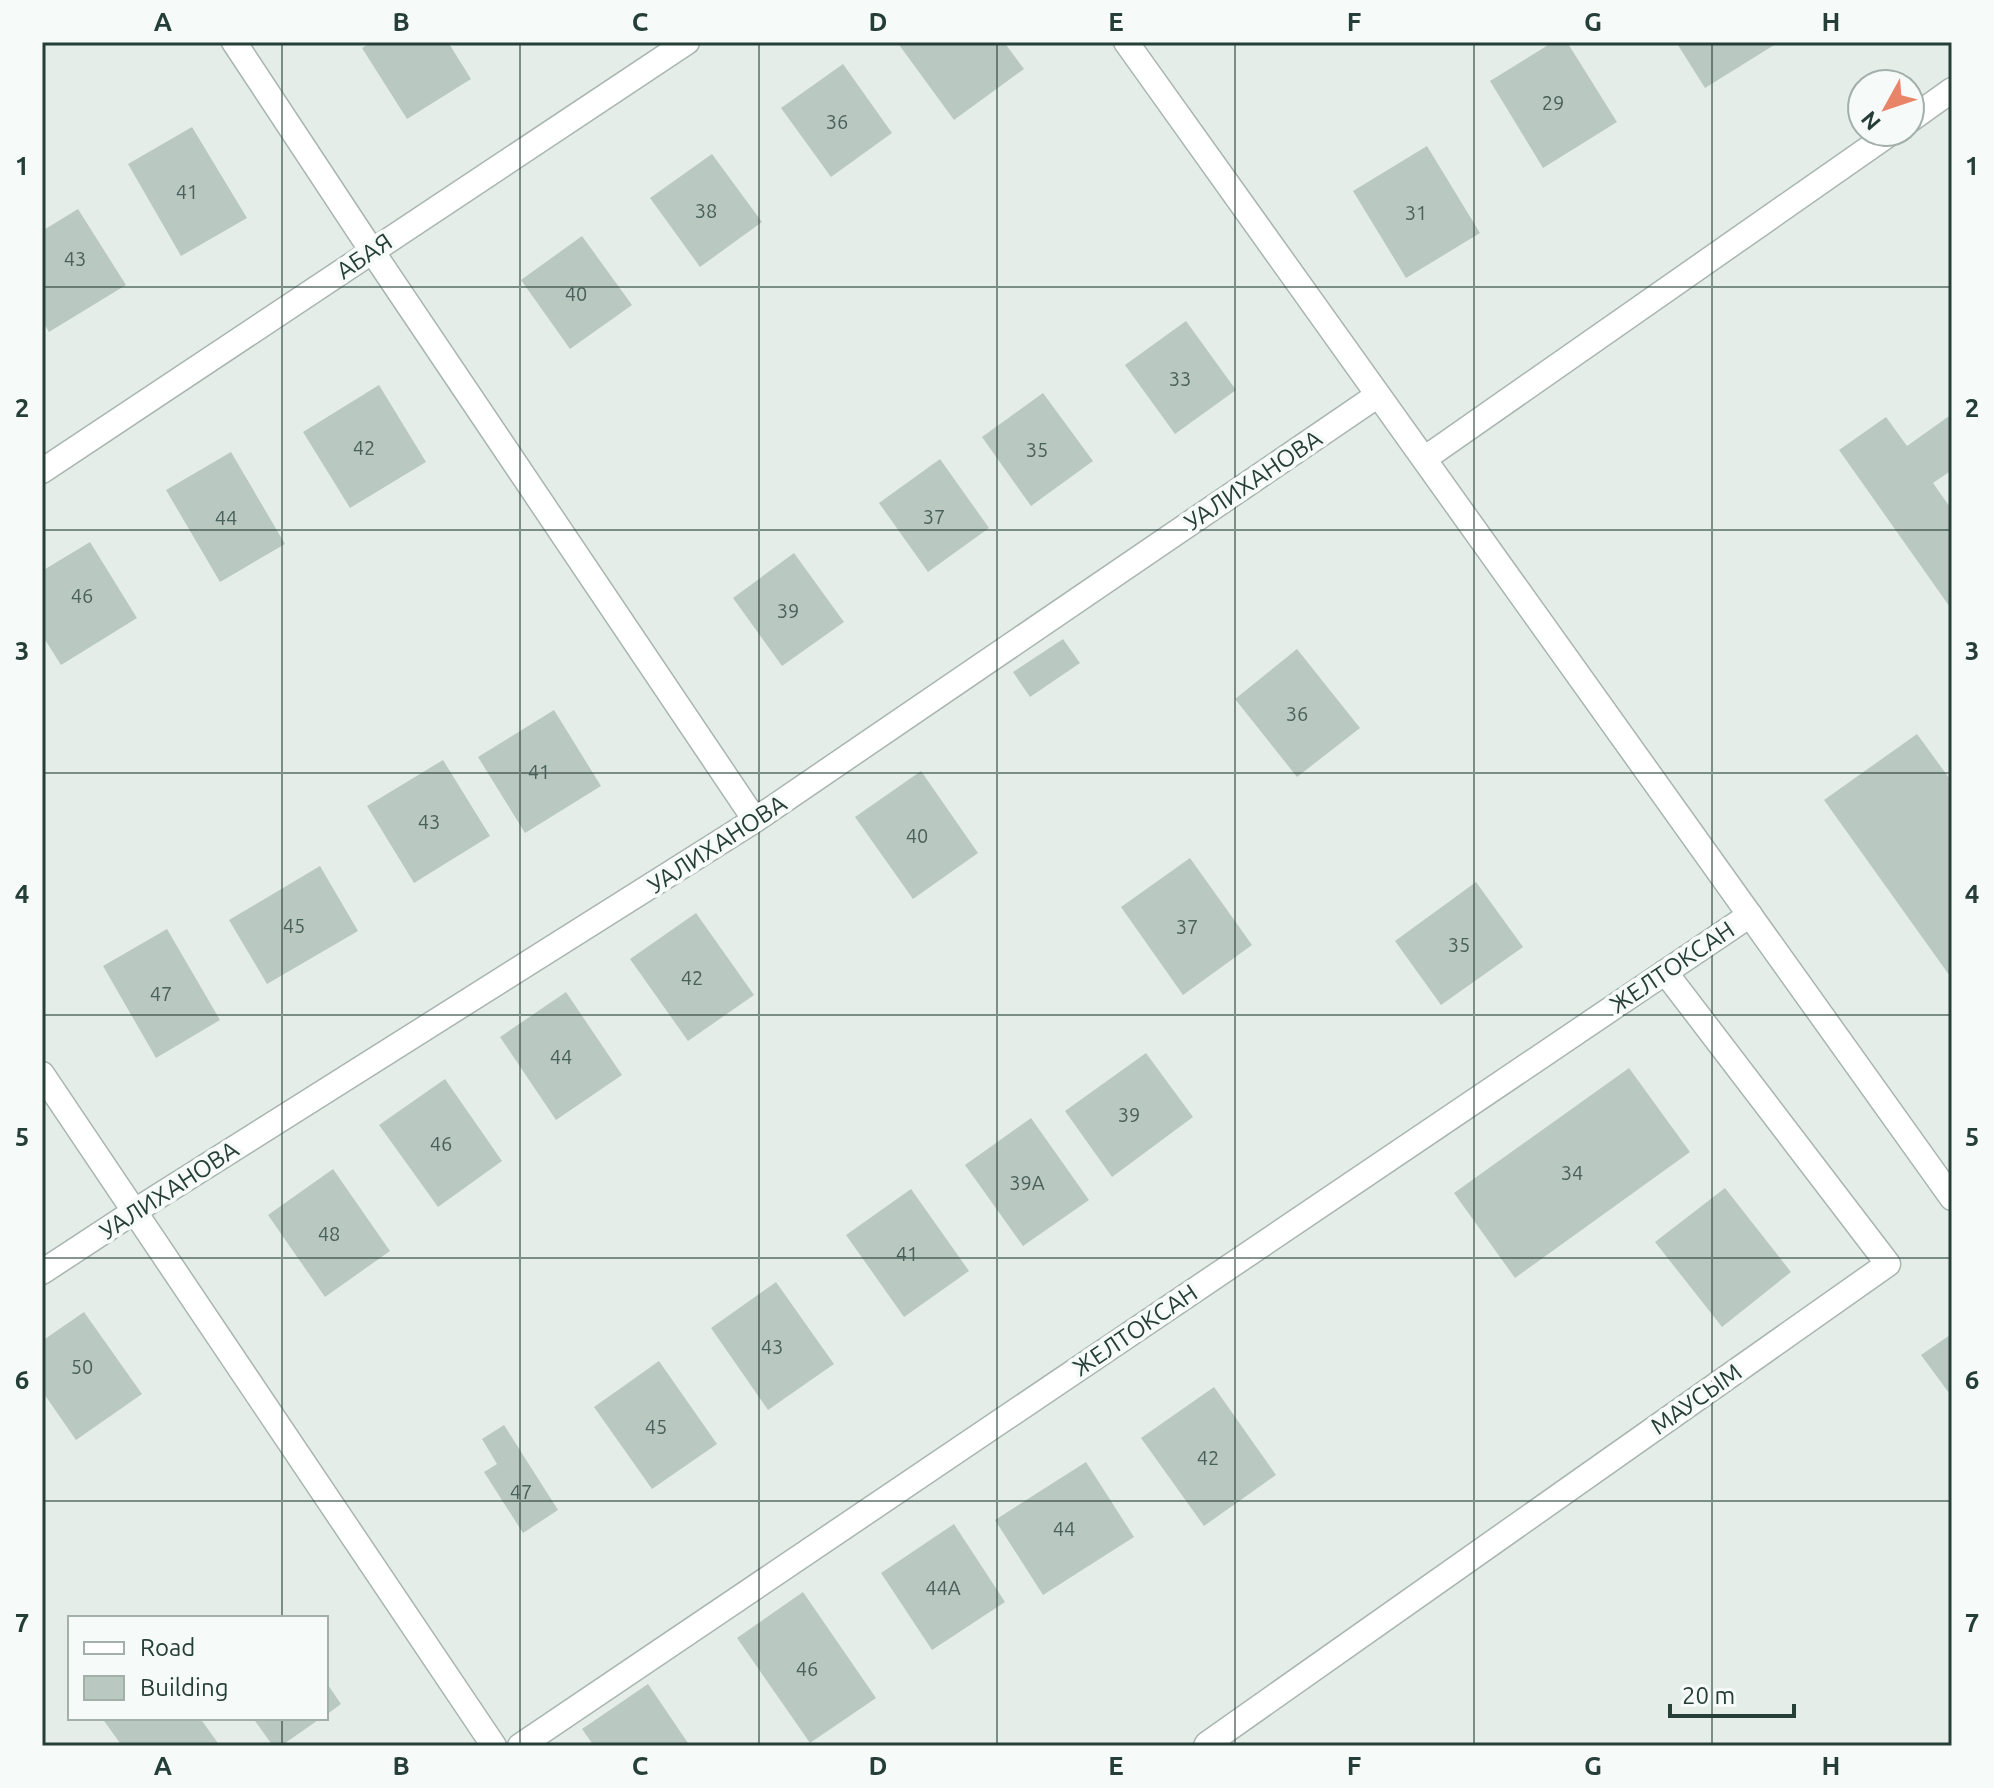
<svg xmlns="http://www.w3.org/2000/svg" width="1994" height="1788" viewBox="0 0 1994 1788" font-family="Ubuntu,sans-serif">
  <rect width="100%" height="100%" fill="#e5ede9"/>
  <path fill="#bac8c2" d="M372,42H448L471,79L407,119L362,48Z
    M897,42H1004L1024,69L954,120Z
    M1553,42H1567L1617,122L1543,168L1490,81Z
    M1676,42H1779L1705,88Z
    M843,64L892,133L831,177L781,108Z
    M192,127L247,218L181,256L128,164Z
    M1427,146L1480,233L1406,278L1353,191Z
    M712,154L762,222L700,267L650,198Z
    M78,209L126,285L49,332L42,320V231Z
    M582,236L632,305L570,349L521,280Z
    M1186,321L1236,390L1175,434L1125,365Z
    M379,385L426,462L350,508L303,432Z
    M1043,393L1093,461L1031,506L982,437Z
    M1952,414V470L1933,483L1952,510V610L1839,450L1886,417L1907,446Z
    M231,452L285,544L220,582L166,490Z
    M940,459L989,528L928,572L879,503Z
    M90,542L137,618L61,665L42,635V571Z
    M794,553L844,622L782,666L733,598Z
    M1063,639L1080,663L1030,697L1013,672Z
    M1297,649L1360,728L1297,777L1235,699Z
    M554,710L601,786L525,833L478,757Z
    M1917,734L1952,782V979L1824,800Z
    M443,760L490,836L414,883L367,806Z
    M921,771L978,853L913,899L855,817Z
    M1190,858L1252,945L1183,995L1121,907Z
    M320,866L358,931L267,984L229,920Z
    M1476,882L1523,947L1441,1005L1395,941Z
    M696,913L754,995L688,1041L630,959Z
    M167,929L220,1020L156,1058L103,966Z
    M566,992L622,1075L556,1120L500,1037Z
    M1146,1053L1193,1117L1112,1177L1065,1111Z
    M1629,1068L1690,1152L1515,1278L1454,1193Z
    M445,1079L502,1161L438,1207L379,1125Z
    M1031,1118L1089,1200L1023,1246L965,1165Z
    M333,1169L390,1251L325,1297L268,1215Z
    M1725,1188L1791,1272L1722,1327L1655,1242Z
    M911,1189L969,1271L904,1317L846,1235Z
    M776,1282L834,1364L768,1410L711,1328Z
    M84,1312L142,1394L76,1440L42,1391V1341Z
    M1950,1335L1952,1337V1397L1921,1355Z
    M659,1361L717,1444L652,1489L594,1407Z
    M1214,1387L1276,1475L1204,1526L1141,1438Z
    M504,1425L558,1510L523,1533L484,1472L497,1464L482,1439Z
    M1086,1462L1134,1537L1043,1595L995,1520Z
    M954,1524L1005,1602L932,1650L881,1573Z
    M803,1592L876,1698L810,1743L737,1638Z
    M326,1682L341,1704L326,1715Z
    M648,1684L690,1746H594L582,1729Z
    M102,1718H200L220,1746H122Z
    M253,1718H321L281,1746H273Z"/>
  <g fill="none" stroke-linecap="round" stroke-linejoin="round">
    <g stroke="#a8b5b0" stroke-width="27">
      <path id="minor" d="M234,42L372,251L755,820
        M42,471L687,42
        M42,1074L494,1746
        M42,1272L135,1211L755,820L1378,395
        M520,1746L1750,915
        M1206,1746L1207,1744L1888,1264L1665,972"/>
    </g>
    <g stroke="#a8b5b0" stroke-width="27">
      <path id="tertiary" d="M1126,42L1952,1198
        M1910,120L1952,90
        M1424,459L1892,132"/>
    </g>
    <use href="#minor" stroke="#fff" stroke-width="24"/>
    <use href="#tertiary" stroke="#fff" stroke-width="24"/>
  </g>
  <path fill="none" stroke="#253e37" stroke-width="2" stroke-opacity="0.55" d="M282,42V1618M520,42V1746M759,42V1746M997,42V1746M1235,42V1746M1474,42V1746M1712,42V1746M42,287H1952M42,530H1952M42,773H1952M42,1015H1952M42,1258H1952M42,1501H1952M282,1718V1746"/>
  <g text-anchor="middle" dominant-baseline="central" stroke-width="8" stroke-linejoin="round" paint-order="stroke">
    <g font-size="20" fill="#4a605a">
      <text x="1553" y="102">29</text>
      <text x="837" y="121">36</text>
      <text x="187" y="191">41</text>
      <text x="706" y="210">38</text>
      <text x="1416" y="212">31</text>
      <text x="75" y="258">43</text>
      <text x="576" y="293">40</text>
      <text x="1180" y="378">33</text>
      <text x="364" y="447">42</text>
      <text x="1037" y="449">35</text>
      <text x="934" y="516">37</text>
      <text x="226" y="517">44</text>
      <text x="82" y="595">46</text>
      <text x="788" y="610">39</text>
      <text x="1297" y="713">36</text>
      <text x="539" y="771">41</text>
      <text x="429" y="821">43</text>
      <text x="917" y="835">40</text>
      <text x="294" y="925">45</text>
      <text x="1187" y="926">37</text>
      <text x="1459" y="944">35</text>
      <text x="692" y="977">42</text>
      <text x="161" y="993">47</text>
      <text x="561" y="1056">44</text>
      <text x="1129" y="1114">39</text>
      <text x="441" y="1143">46</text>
      <text x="1572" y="1172">34</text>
      <text x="1027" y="1182">39А</text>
      <text x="329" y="1233">48</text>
      <text x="907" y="1253">41</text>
      <text x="772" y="1346">43</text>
      <text x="82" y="1366">50</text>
      <text x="656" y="1426">45</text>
      <text x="1208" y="1457">42</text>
      <text x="521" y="1491">47</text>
      <text x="1064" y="1528">44</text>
      <text x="943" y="1587">44А</text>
      <text x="807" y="1668">46</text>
    </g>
    <g font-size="24" fill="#253e37" stroke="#f6faf8">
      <text transform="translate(364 256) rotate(-34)">АБАЯ</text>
      <text transform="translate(1253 480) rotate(-34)">УАЛИХАНОВА</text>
      <text transform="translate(717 844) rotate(-33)">УАЛИХАНОВА</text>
      <text transform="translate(1672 967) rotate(-34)">ЖЕЛТОКСАН</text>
      <text transform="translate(169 1190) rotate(-33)">УАЛИХАНОВА</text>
      <text transform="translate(1135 1330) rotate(-34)">ЖЕЛТОКСАН</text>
      <text transform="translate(1696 1399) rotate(-35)">МАУСЫМ</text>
    </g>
  </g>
  <rect width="1994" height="1788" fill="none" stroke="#f6faf8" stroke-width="88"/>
  <rect x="68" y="1616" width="260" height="104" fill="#f6faf8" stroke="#a2afab" stroke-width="2"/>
  <rect x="84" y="1642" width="40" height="12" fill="#ffffff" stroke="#a2afab" stroke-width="2"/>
  <text x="140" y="1656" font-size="24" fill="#253e37">Road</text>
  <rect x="84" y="1676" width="40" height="24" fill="#bac8c2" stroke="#a2afab" stroke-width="2"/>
  <text x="140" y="1696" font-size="24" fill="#253e37">Building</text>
  <g transform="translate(1886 108) rotate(230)"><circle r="38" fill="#f6faf8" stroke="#a2afab" stroke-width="2"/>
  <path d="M0-6L14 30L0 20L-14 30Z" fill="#e88568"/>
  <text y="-12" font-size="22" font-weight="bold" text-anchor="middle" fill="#253e37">N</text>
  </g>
  <path d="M1670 1704v12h124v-12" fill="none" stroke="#253e37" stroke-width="4"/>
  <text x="1682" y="1704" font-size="24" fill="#253e37" stroke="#f6faf8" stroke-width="6" paint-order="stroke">20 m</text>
  <rect x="44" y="44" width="1906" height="1700" fill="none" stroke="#253e37" stroke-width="3"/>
  <g font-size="26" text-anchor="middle" font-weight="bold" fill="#253e37">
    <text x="163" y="31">A</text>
    <text x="401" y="31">B</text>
    <text x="640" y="31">C</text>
    <text x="878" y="31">D</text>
    <text x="1116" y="31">E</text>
    <text x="1354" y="31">F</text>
    <text x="1593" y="31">G</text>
    <text x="1831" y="31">H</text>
    <text x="22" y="175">1</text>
    <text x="1972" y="175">1</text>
    <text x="22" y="417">2</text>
    <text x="1972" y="417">2</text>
    <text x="22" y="660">3</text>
    <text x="1972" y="660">3</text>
    <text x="22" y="903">4</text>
    <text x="1972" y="903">4</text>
    <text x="22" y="1146">5</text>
    <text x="1972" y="1146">5</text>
    <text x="22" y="1389">6</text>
    <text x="1972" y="1389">6</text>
    <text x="22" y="1632">7</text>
    <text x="1972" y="1632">7</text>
    <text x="163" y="1775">A</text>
    <text x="401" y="1775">B</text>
    <text x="640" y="1775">C</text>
    <text x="878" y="1775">D</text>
    <text x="1116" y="1775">E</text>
    <text x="1354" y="1775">F</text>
    <text x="1593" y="1775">G</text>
    <text x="1831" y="1775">H</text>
  </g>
</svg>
